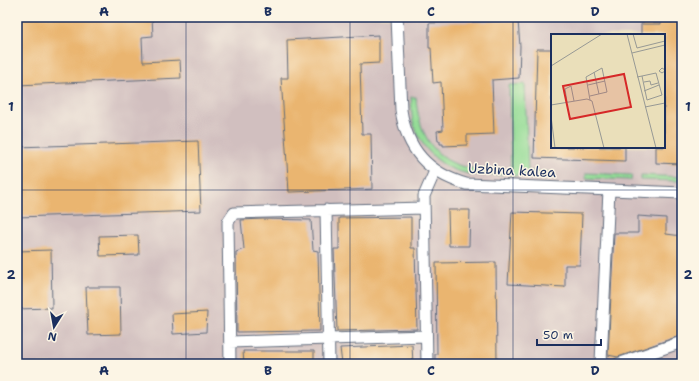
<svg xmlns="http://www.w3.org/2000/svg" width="699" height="381" viewBox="0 0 699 381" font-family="'Shantell Sans',sans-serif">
  <rect width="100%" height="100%" fill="#fcf5e5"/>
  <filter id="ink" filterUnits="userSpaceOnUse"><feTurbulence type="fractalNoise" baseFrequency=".025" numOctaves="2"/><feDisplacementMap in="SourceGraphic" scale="8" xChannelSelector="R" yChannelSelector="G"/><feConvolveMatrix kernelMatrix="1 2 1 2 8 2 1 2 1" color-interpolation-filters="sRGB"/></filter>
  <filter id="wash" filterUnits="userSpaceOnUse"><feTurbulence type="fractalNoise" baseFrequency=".012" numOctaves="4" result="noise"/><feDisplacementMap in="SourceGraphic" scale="16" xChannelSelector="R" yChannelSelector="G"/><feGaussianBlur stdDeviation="0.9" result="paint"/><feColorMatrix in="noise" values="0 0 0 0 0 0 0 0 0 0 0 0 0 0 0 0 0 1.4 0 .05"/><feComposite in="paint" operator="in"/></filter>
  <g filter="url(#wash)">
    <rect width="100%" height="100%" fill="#eadfba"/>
    <path fill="#d1bfbf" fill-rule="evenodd" d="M17,17H682V364H17ZM552,35H664V147H552Z"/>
    <path fill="#94dc96" stroke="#58867a" d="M525,84L528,171L549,172L548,177L510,175L509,170H511L509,85Z
      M411,97H416C418,129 431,159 465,167C477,170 490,169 502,170V175C488,174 474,176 461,172C438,166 419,145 413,122C411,114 412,106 411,97Z
      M586,173L628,175H632L631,180L586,178Z
      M641,175L682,177V181L641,180Z"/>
    <g id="blocks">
      <path fill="#eab570" d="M17,17H152L153,36L142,37L143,62L180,60L181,78L17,85Z
        M518,21L520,46L519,78L492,80L494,134L467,135V145L443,146V144H440V141H438L437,131L443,130L441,82L433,83L431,48H429V23Z
        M661,22L682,23V164L656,163V147H664V35H641V24H661Z
        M379,35V63L360,64L362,134H371L372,189L289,192L281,78H288L287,40Z
        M537,49H552V147H625V161L534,158Z
        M198,141L201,211L17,217V147Z
        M448,210H470L469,246H449Z
        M512,212L582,214L580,265H565V287L508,284Z
        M638,216L666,218V234L682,236V335L618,357L608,355L614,233H638Z
        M411,217V248H415L417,329L337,331L334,249H339V218Z
        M263,219L311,220L313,250L318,251L320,331L237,332L236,252L244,249L241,220Z
        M138,235L139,255L100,256L99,236Z
        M51,250L52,308L17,309V251Z
        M496,262L497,364H435V354H437L436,263Z
        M86,287H120L121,334L88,335Z
        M207,312L206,332L173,334L172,314Z
        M412,345L413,364H342L340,348Z
        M243,351H314V364H244Z"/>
    </g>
  </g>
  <g filter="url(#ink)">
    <use href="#blocks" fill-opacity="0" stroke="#636d7e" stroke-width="1"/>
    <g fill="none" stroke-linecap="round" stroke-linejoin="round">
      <g stroke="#636d7e" stroke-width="13">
        <path id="minor" d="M397,17L401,110C407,150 428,173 466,184L682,193
          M326,210L329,364
          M230,342L426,336
          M230,364L228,222L234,213L424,208
          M427,364L424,196L435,171
          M607,364L601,362L609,190
          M618,364L682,342"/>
      </g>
      <use href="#minor" stroke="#fff" stroke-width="11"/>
    </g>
  </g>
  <path fill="none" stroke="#1b2f5e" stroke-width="1" stroke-opacity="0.55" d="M186,17V364M350,17V364M513,17V364M17,190H682"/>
  <g text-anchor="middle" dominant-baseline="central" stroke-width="3" stroke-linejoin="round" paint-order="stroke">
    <g font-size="14" fill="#1b2f5e" stroke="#fcf5e5">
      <text transform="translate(512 170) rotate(3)">Uzbina kalea</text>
    </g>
  </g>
  <g transform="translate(551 34)">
    <rect width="114" height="114" fill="#eadfba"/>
    <path fill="none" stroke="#979995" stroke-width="1" d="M76,0L105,114M82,0L86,14L114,7M81,19L114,11M0,32L51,0M114,36L111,34L108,37L111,39L114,37M43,38L48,60M86,43L91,42L96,66L111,61L105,39L91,42M93,48L99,47L100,51L107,49M37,51L54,47M93,57L108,51M39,66L35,43L51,34L56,58L39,62M16,68L14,55L20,52L23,67M0,71L36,65L41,67L53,114M94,73L114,69M0,82L4,114"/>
    <path fill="#d62828" fill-opacity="0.15" stroke="#d62828" stroke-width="2" d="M73,40L80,73L19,85L12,52Z"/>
    <rect width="114" height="114" fill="none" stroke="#1b2f5e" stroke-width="2"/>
  </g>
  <rect width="699" height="381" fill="none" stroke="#fcf5e5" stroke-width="44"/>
  <g transform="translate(54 327) rotate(191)" stroke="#fcf5e5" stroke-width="3" paint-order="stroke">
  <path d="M0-3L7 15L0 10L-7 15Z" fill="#1b2f5e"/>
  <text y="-6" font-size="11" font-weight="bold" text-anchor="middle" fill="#1b2f5e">N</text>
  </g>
  <path d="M537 339v6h64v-6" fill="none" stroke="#1b2f5e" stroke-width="2"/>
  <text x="543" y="339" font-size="12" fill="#1b2f5e" stroke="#fcf5e5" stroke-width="3" paint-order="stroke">50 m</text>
  <rect x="22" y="22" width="655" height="337" fill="none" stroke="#1b2f5e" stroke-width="1.5"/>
  <g font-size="13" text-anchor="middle" font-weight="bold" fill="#1b2f5e">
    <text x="104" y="16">A</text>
    <text x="268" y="16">B</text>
    <text x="431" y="16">C</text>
    <text x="595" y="16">D</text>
    <text x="11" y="111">1</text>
    <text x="688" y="111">1</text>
    <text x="11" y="279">2</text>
    <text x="688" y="279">2</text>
    <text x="104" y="375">A</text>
    <text x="268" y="375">B</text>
    <text x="431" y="375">C</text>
    <text x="595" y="375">D</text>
  </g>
</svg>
